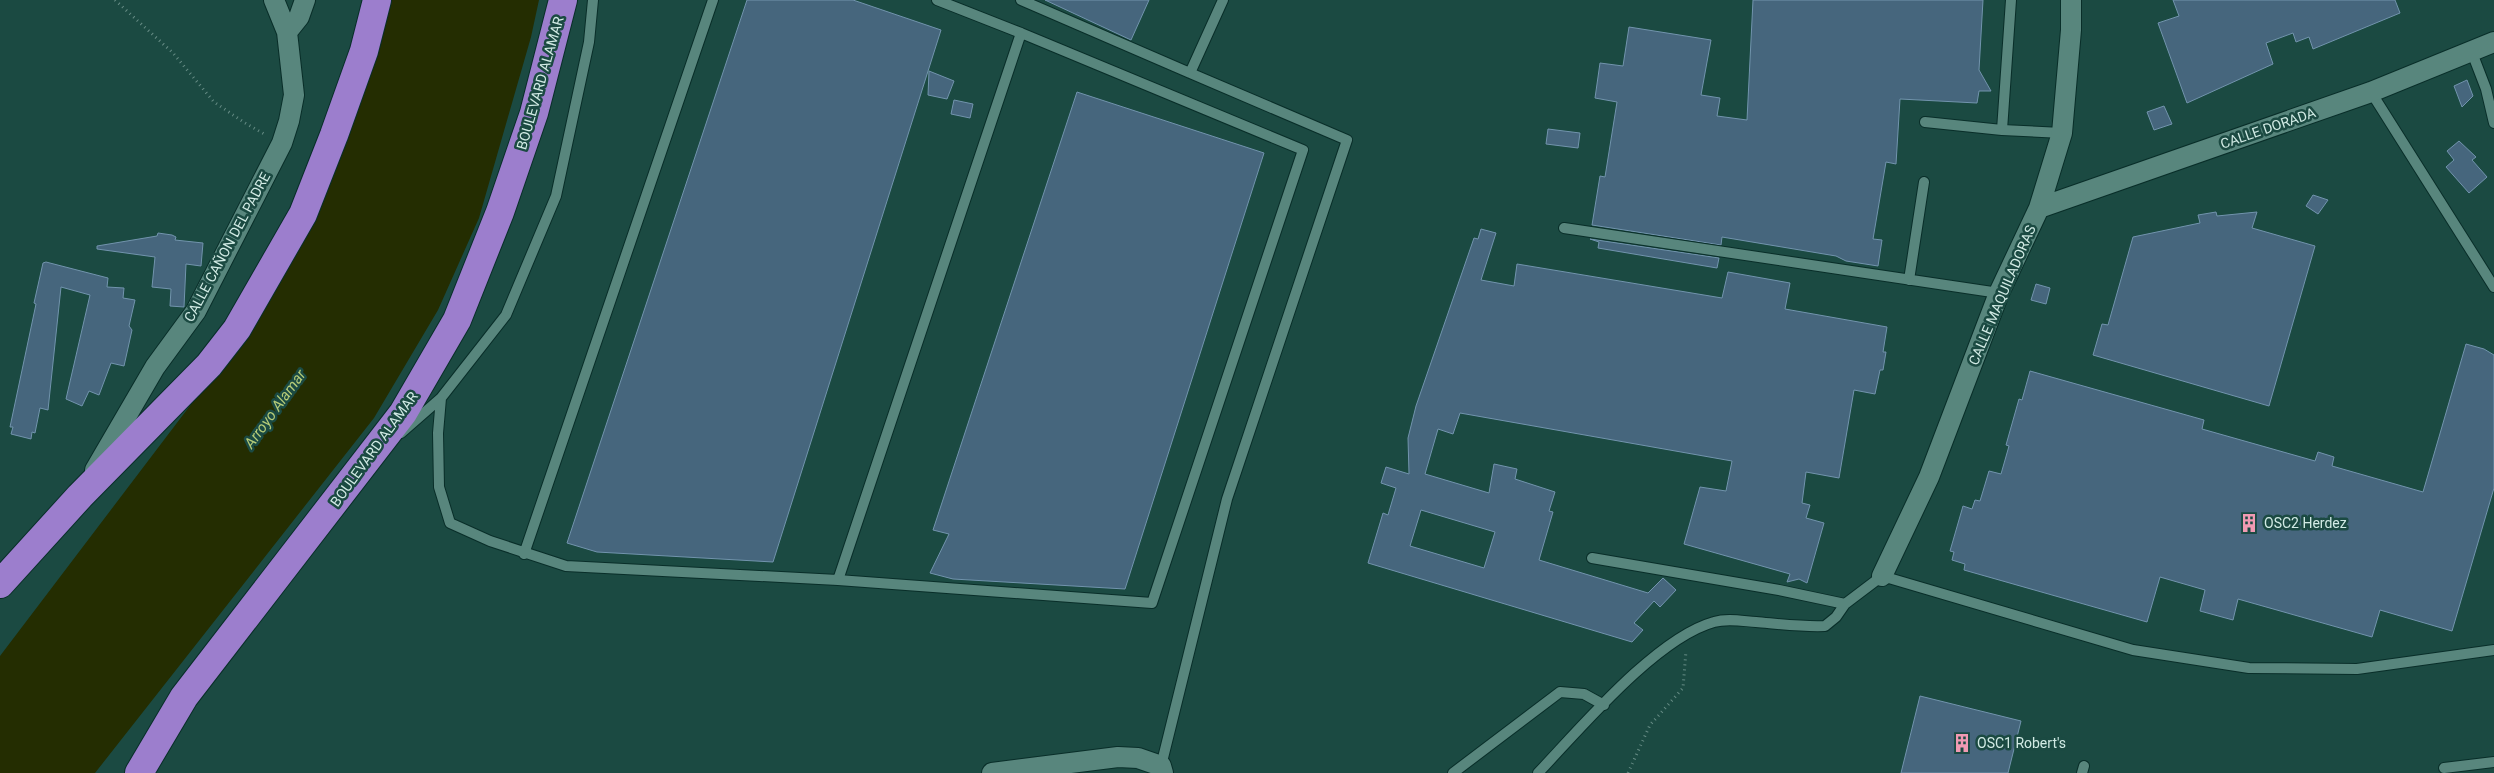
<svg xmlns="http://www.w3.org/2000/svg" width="2494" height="773" viewBox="0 0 2494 773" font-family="Roboto,sans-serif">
  <rect width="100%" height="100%" fill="#1b4a42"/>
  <path fill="#242d01" d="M381,0H539L531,37L479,218L438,310L374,418L95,773H0V656L258,316Z"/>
  <path fill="#46667d" stroke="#7294ad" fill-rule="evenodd" d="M747,0H853L941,30L773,562L597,552L567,543Z
    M1045,0H1149L1131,40Z
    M1753,0H1983L1979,70L1991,91H1979L1977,103L1900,99L1896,164L1886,162L1873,239L1882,240L1878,266L1846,261L1836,256L1722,237L1721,245L1592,225L1600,176L1605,177L1617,102L1595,98L1600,63L1623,66L1629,27L1711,40L1701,95L1720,98L1717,116L1747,120Z
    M2173,0H2395L2400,13L2313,49L2309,37L2296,42L2293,33L2266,43L2273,64L2187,103L2158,23L2179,16Z
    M929,71L954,81L947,99L928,95Z
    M2467,80L2473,96L2462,107L2454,86Z
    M1077,92L1264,153L1125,589L953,579L930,573L949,534L933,530Z
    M954,100L973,104L970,118L951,114Z
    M2164,106L2172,124L2154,130L2147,112Z
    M1548,129L1580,133L1578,148L1546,144Z
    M2459,141L2476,157L2472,160L2487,177L2469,193L2446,167L2454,160L2447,151Z
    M2313,195L2328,200L2318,214L2306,206Z
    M2216,212L2217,216L2257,212L2252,228L2315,246L2269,406L2093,355L2102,324L2108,325L2133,237L2200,223L2198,215Z
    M1481,229L1496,233L1481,280L1514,286L1517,264L1722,298L1728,272L1790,283L1785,309L1887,327L1883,352H1886L1883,370H1880L1875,394L1854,390L1839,478L1806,472L1802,503L1810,505L1806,518L1824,523L1807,583L1799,579L1787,582L1790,574L1684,544L1700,487L1726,491L1732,461L1460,413L1453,434L1438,429L1425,474L1489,493L1494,464L1517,469L1515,479L1555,492L1549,511L1553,512L1539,560L1648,593L1663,578L1676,590L1660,607L1654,601L1634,623L1643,630L1632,642L1368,563L1383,513L1388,515L1396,488L1381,483L1386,467L1409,474L1408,438L1416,406L1474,238L1478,239ZM1421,510L1495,532L1484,568L1410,546Z
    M158,233L172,235L176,237L175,240L203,243L201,266L186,264L184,307L170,306L171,289L152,287L155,257L97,249V246L157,236Z
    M1590,239L1719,258L1717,268L1598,248L1599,242Z
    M46,262L108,278L107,287L124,288L123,298L135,300L129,326L132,330L124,366L111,363L99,395L89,391L82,406L66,399L90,295L61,287L48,410L40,408L35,433L32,432L31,439L11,434L13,427H10L36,304L34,303L43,263Z
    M2036,284L2050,288L2046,304L2031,300Z
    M2466,344L2484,349L2494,355V488L2452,631L2380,610L2372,637L2238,599L2233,620L2200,611L2205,590L2160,577L2147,622L1964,570L1965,564L1952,560L1954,552L1950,551L1963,506L1972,509L1975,500L1980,501L1989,471L2001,474L2009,446L2006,445L2019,399L2022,400L2030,371L2204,420L2202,429L2315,461L2318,452L2334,457L2332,466L2423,492Z
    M1920,696L2021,721L2008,773H1901Z"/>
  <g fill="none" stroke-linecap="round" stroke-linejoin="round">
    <g stroke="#092e29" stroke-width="12">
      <path id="lane" d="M1021,0L1190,73
        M2471,50L2486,89L2494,123
        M2371,92L2494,287
        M1925,122L2002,130L2062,133
        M2002,130L2011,0
        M1564,228L1999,293
        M1909,280L1924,182
        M441,398L438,433L439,487L450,523L490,541L566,566L838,580L1021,33L937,0
        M401,433L441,398L506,315L556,196L589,42L593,0
        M524,554L713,0
        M1592,558L1779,590L1845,604L1882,576L2133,650L2249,668L2357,669L2494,650
        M838,580L1152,603L1303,150L1021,33
        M1161,766L1227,499L1347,140L1190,73L1223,0
        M2444,768L2494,762
        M1453,773L1560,692L1584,694L1604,705
        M1538,773C1580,729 1656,638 1714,622C1727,618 1742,621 1756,622C1779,624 1802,627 1825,626L1836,617L1845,604
        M2082,773L2084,766"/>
    </g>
    <g stroke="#092e29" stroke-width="22">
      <path id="street" d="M274,0L287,32
        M2039,208L2371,92L2494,42
        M95,470L155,367L196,311L282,143L289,121L294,95L287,32L299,17L305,0
        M1882,576L1929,477L1999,293L2039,208L2062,133L2071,30V0
        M992,773L1118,757L1138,758L1161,766L1163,773"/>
    </g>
    <g stroke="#092e29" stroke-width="30">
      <path id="highway" d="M0,584L80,496L209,365L237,329L303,214L334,135L364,51L377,0
        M139,773L184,697L403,413L457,320L500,212L534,113L563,0"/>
    </g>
    <path stroke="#668c85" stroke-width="3" stroke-dasharray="1 4" stroke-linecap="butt" d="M115,0L173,53L214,102L245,123L266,135
      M1628,773L1650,725L1683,688L1686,651"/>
    <use href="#lane" stroke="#58867d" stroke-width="10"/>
    <use href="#street" stroke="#58867d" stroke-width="20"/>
    <use href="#highway" stroke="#9c7ecd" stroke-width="28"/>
  </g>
  <defs>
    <g id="building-bare" transform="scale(1.5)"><path d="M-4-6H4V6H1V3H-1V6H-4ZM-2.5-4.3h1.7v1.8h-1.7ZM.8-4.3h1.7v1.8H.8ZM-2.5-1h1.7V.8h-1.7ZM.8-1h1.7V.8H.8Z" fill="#f19ab3" stroke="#1b4a42" stroke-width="2.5" paint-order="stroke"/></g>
  </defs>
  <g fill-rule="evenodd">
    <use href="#building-bare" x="2249" y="523"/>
    <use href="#building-bare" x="1962" y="743"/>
  </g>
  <g text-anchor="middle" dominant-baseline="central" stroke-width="5" stroke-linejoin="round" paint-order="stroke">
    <g font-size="14" fill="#d2ebe5" stroke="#1b4a42">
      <text transform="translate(540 83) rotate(-74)">BOULEVARD ALAMAR</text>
      <text transform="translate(2268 128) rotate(-19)">CALLE DORADA</text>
      <text transform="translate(227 247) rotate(-62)">CALLE CAÑON DEL PADRE</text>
      <text transform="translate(2002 295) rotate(-67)">CALLE MAQUILADORAS</text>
      <text transform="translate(374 449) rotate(-54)">BOULEVARD ALAMAR</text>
    </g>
    <g font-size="14" fill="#d2ebe5" stroke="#1b4a42" text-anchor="start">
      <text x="2264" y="523">OSC2 Herdez</text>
      <text x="1977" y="743">OSC1 Robert's</text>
    </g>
    <g font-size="15" font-style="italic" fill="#b5cb77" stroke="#1b4a42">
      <text transform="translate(275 409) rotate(-54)">Arroyo Alamar</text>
    </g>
  </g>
</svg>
